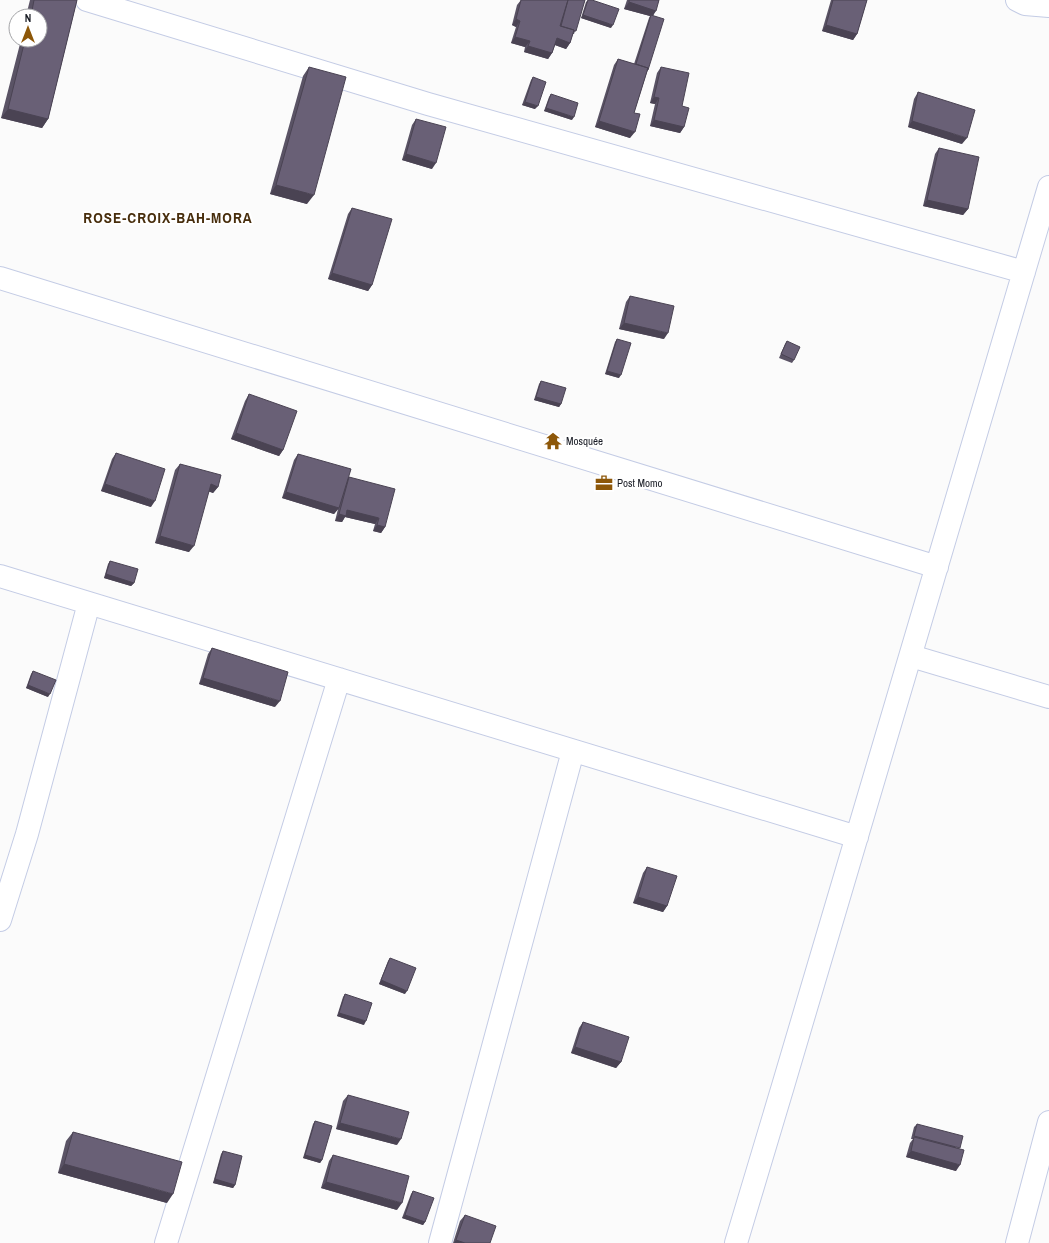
<svg xmlns="http://www.w3.org/2000/svg" width="1049" height="1243" viewBox="0 0 1049 1243" font-family="'Archivo Narrow',sans-serif">
  <rect width="100%" height="100%" fill="#fbfbfb"/>
  <g fill="none" stroke-linecap="round" stroke-linejoin="round">
    <g stroke="#c4cce5" stroke-width="24">
      <path id="street" d="M87,0L428,104L1024,272
        M1017,0L1025,4L1049,6
        M0,278L937,567
        M0,576L857,837
        M911,656L1049,697
        M0,920L27,834L89,603
        M166,1243L339,679
        M440,1243L573,751
        M736,1243L783,1086L1049,187
        M1017,1243L1049,1122"/>
    </g>
    <use href="#street" stroke="#fff" stroke-width="22"/>
  </g>
  <path fill="#5a5365" d="M30,0H77L48,119L42,128L1,118L21,40H40V16H26Z
    M521,0H585L574,34H573L570,43L566,49L555,45L552,53L548,59L524,52L525,47L511,43L516,27L512,25L517,5Z
    M588,0H592L611,28L581,18L586,2Z
    M627,0H659L653,16L648,70L647,72L634,113L630,138L595,127L614,65L618,59L634,64L649,18L650,16L624,9Z
    M831,0H867L857,34L853,40L822,31Z
    M309,67L307,204L270,194L303,76Z
    M661,67L682,106L684,127L680,133L650,126L655,104L650,103L657,73Z
    M533,77L535,109L522,105L531,80Z
    M918,92L962,144L908,127L914,99Z
    M551,94L572,120L544,111L549,97Z
    M416,119L432,169L402,160L412,125Z
    M939,148L968,209L963,215L923,206L935,154Z
    M352,208L372,285L368,291L328,279L348,214Z
    M630,296L664,339L619,329L626,302Z
    M617,339L619,378L605,374L615,342Z
    M787,341L794,360L792,363L779,358L785,344Z
    M541,381L561,404L559,407L534,400L539,384Z
    M249,394L283,450L279,456L231,439L245,401Z
    M116,453L151,507L101,491L112,459Z
    M298,454L347,479L349,477L385,527L381,533L373,531L375,524L345,517L342,522L335,521L338,509L334,514L282,498L294,460Z
    M180,464L218,487L213,493L209,491L189,552L155,543L175,470Z
    M110,561L134,583L131,586L104,578L108,564Z
    M212,648L275,707L199,684L208,654Z
    M33,671L48,697L26,688L31,674Z
    M647,867L667,906L663,912L633,903L643,873Z
    M390,958L405,994L379,984L388,961Z
    M345,994L364,1025L337,1016L343,997Z
    M583,1022L621,1062L616,1068L571,1053L579,1028Z
    M348,1095L397,1145L336,1129L343,1101Z
    M315,1121L322,1160L320,1163L303,1158L313,1124Z
    M917,1124L959,1149L956,1171L906,1157L910,1143L913,1139H911L914,1127Z
    M73,1132L167,1203L58,1173L66,1141Z
    M223,1151L235,1185L233,1188L213,1183L221,1154Z
    M333,1155L397,1210L321,1188L329,1161Z
    M413,1191L425,1222L423,1225L402,1218L411,1194Z
    M465,1215L490,1243H453L460,1221Z"/>
  <path fill="#4a4353" d="M629,2L656,11L652,17L651,15L650,16L624,9Z
    M583,15L613,25L611,28L581,18Z
    M516,19L520,21L516,27L512,25Z
    M826,25L857,34L853,40L822,31Z
    M515,37L530,41L525,47L511,43Z
    M557,38L570,43L566,49L552,44Z
    M528,46L552,53L548,59L524,52Z
    M654,97L659,98L655,104L650,103Z
    M525,102L538,106L535,109L522,105Z
    M546,108L574,117L572,120L544,111Z
    M8,109L48,119L42,128L1,118Z
    M654,120L684,127L680,133L650,126Z
    M599,121L635,132L630,138L595,127Z
    M912,121L967,138L962,144L908,127Z
    M406,154L436,163L432,169L402,160Z
    M276,185L314,195L307,204L270,194Z
    M927,200L968,209L963,215L923,206Z
    M332,273L372,285L368,291L328,279Z
    M624,323L668,333L664,339L619,329Z
    M607,371L621,375L619,378L605,374Z
    M536,397L561,404L559,407L534,400Z
    M236,433L283,450L279,456L231,439Z
    M105,484L155,501L151,507L101,491Z
    M211,484L218,487L213,493L207,491Z
    M286,492L339,508L334,514L282,498Z
    M347,510L379,518L375,524L345,517L342,522L335,521L339,514Z
    M377,525L385,527L381,533L373,531Z
    M160,536L194,546L189,552L155,543Z
    M106,574L134,583L131,586L104,578Z
    M203,678L280,701L275,707L199,684Z
    M28,685L50,694L48,697L26,688Z
    M638,897L667,906L663,912L633,903Z
    M381,980L407,991L405,994L379,984Z
    M339,1013L366,1021L364,1025L337,1016Z
    M575,1047L621,1062L616,1068L571,1053Z
    M340,1123L401,1139L397,1145L336,1129Z
    M911,1151L960,1165L956,1171L906,1157Z
    M305,1155L322,1160L320,1163L303,1158Z
    M64,1164L173,1194L167,1203L58,1173Z
    M215,1179L235,1185L233,1188L213,1183Z
    M326,1182L402,1203L397,1210L321,1188Z
    M405,1215L425,1222L423,1225L402,1218Z
    M456,1240L465,1243H454Z"/>
  <path fill="#696076" stroke="#4a4353" d="M34,0H77L48,119L8,109L25,40H40V16H31Z
    M521,0H568L560,26L574,30L570,43L557,38L552,53L528,46L530,41L515,37L520,21L516,19Z
    M568,0H585L576,31H574V30L561,26Z
    M588,0H592L619,9L613,25L583,15Z
    M629,0H659L656,11L629,2Z
    M833,0H867L857,34L826,25Z
    M651,15L664,19L648,70H647L648,68L636,64Z
    M618,59L648,68L634,113L640,114L635,132L599,121Z
    M309,67L346,77L314,195L276,185Z
    M661,67L689,73L682,106L689,108L684,127L654,120L659,98L654,97Z
    M533,77L546,82L538,106L525,102Z
    M918,92L975,110L967,138L912,121Z
    M551,94L578,103L574,117L546,108Z
    M416,119L446,127L436,163L406,154Z
    M939,148L979,157L968,209L927,200Z
    M352,208L392,219L372,285L332,273Z
    M630,296L674,306L668,333L624,323Z
    M617,339L631,343L621,375L607,371Z
    M787,341L800,347L794,360L781,354Z
    M541,381L566,388L561,404L536,397Z
    M249,394L297,411L283,450L236,433Z
    M116,453L165,469L155,501L105,484Z
    M298,454L351,469L339,508L286,492Z
    M180,464L221,475L218,487L211,484L194,546L160,536Z
    M349,477L395,489L385,527L377,525L379,518L347,510L346,516L339,514Z
    M110,561L138,569L134,583L106,574Z
    M212,648L288,672L280,701L203,678Z
    M33,671L56,680L50,694L28,685Z
    M647,867L677,876L667,906L638,897Z
    M390,958L416,968L407,991L381,980Z
    M345,994L372,1003L366,1021L339,1013Z
    M583,1022L629,1037L621,1062L575,1047Z
    M348,1095L409,1112L401,1139L340,1123Z
    M315,1121L332,1126L322,1160L305,1155Z
    M917,1124L963,1136L960,1148L914,1136Z
    M73,1132L182,1162L173,1194L64,1164Z
    M914,1137L964,1150L960,1165L911,1151Z
    M223,1151L242,1156L235,1185L215,1179Z
    M333,1155L409,1176L402,1203L326,1182Z
    M413,1191L434,1198L425,1222L405,1215Z
    M465,1215L496,1226L490,1243H465L456,1240Z"/>
  <defs>
    <g id="temple-bare" transform="scale(1.38)"><path d="M0-6L5-2H3V0L6.5 2.5H4V6H1.5V3h-3V6H-4V2.5H-6.5L-3 0V-2H-5Z" fill="#8d5708" stroke="#fff" stroke-width="2.5" paint-order="stroke"/></g>
    <g id="office-bare" transform="scale(1.38)"><path d="M-6-3h4V-5.5h4V-3h4V5H-6ZM-1-4.5V-3h2v-1.5ZM-6 0V1H6V0Z" fill="#8d5708" stroke="#fff" stroke-width="2.5" paint-order="stroke"/></g>
  </defs>
  <g fill-rule="evenodd">
    <use href="#temple-bare" x="553" y="441"/>
    <use href="#office-bare" x="604" y="483"/>
  </g>
  <g text-anchor="middle" dominant-baseline="central" stroke-width="4" stroke-linejoin="round" paint-order="stroke">
    <g font-size="11" fill="#181b24" stroke="#fff" text-anchor="start">
      <text x="566" y="441">Mosquée</text>
      <text x="617" y="483">Post Momo</text>
    </g>
    <g font-size="15" font-weight="bold" letter-spacing="1" fill="#482e0d" stroke="#fff">
      <text x="168" y="217">ROSE-CROIX-BAH-MORA</text>
    </g>
  </g>
  <g transform="translate(28 28)"><circle r="19" fill="#ffffff" stroke="#a3a4a7"/>
  <path d="M0-3L7 15L0 10L-7 15Z" fill="#8d5708"/>
  <text y="-6" font-size="11" font-weight="bold" text-anchor="middle" fill="#181b24">N</text>
  </g>
</svg>
